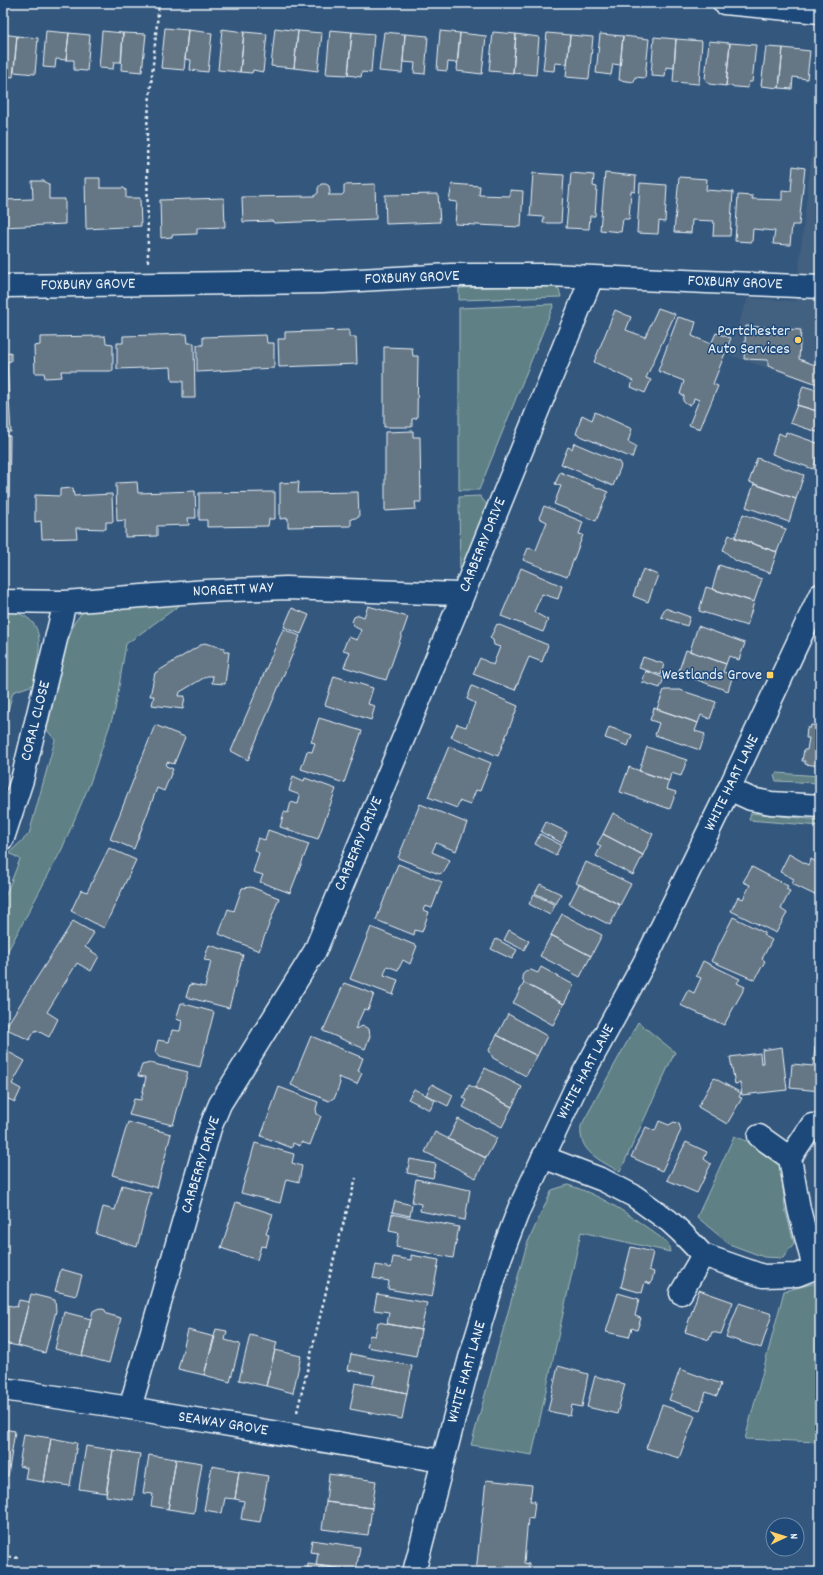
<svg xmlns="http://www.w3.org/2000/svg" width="823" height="1575" viewBox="0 0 823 1575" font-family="Dekko,sans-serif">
  <rect width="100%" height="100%" fill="#34577d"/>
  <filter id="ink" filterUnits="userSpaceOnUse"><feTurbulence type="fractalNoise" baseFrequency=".025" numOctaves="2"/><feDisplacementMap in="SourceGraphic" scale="8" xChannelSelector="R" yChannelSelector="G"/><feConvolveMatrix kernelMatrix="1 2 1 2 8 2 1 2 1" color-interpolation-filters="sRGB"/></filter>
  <g filter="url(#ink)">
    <path fill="#43607f" d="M820,79V386L726,354L748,298L795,301Z"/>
    <path fill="#5f8185" stroke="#a4b9be" d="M550,285L559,289L561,297L459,300V288Z
      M554,304L479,490H459V308Z
      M480,496L487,505L460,574L459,497Z
      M191,597L126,644L115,710L90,783L62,849L3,960V902L20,859L9,853L29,834L55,740L47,730L64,652L74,623L89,603Z
      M3,611C52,614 39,652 33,685L13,692L3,729Z
      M777,773L820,776V783L776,781L774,775Z
      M751,813L820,820V826L749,820Z
      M638,1022L675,1052L620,1172C600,1160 578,1152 581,1126Z
      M734,1136L769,1150L780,1160L785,1208L794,1243L783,1258L764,1257L729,1244L697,1217Z
      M568,1185C605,1196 637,1220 668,1243L670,1252L581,1232L532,1455L471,1445L527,1244L552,1190Z
      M820,1282V1442L745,1439L784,1291Z"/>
    <path fill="#657685" stroke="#e8f1f8" d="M165,28L188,30L184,70L161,68Z
      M275,28L298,31L294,68L271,66Z
      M222,29L244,32L240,72L218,70Z
      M188,30L212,33L208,72L190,70L191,60L185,59Z
      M330,30L352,32L348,75L326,74Z
      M46,31L69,33L66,60L56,59L55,68L43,67Z
      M102,31L123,33L121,62H114L113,69L99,68Z
      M298,31L322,33L318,71L294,68Z
      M440,31L460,33L457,63L448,62L447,71L437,70Z
      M244,32L267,34L263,72L253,70L252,73L240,72Z
      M352,32L374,34L371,73L362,72L361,77L348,75Z
      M384,32L405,34L402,73L379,71Z
      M493,32L516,34L513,73L489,71Z
      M69,33L90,35L87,71L74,70V60H66Z
      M123,33L146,34L142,72L121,70Z
      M460,33L486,36L482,74L457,71Z
      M547,33L570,35L567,64L555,63L554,71L543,70Z
      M3,34L17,36L13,77L3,76Z
      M405,34L428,36L425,74L414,73L415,63L403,62Z
      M516,34L539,37L536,75L513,73Z
      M600,34L623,36L620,65L613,64L611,75L596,73Z
      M570,35L593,37L589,79L566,77Z
      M17,36L38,38L35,74L14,72Z
      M623,36L649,39L645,78L635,77L634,82L619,80Z
      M654,37L676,39L674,68L666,67L665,77L651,76Z
      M676,39L702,41L699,84L673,82Z
      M709,41L730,43L726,86L709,84L705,79Z
      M730,43L756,45L752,82H749L748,88L726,86Z
      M766,47L783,48L779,88L761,86Z
      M783,48L810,51L807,79L793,77L792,89L779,88Z
      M793,166L805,168L799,225H792L790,245L773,244L775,231L753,229L752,242L735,241L738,195L753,196L752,199L782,200V190L791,191Z
      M533,173L564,175L561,223H543L544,217L530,216Z
      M571,173L594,175L593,186L597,187L595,216H590L589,229L566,228Z
      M605,173L636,176L635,192L631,191L629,219H623L621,232L600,230Z
      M679,177L707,179L706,190L733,192L730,236H713L714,221L692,220L691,233L674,232Z
      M85,178H100V188H124L126,190V198H140L141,226L86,229Z
      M32,181H44L49,185V199H65V224L3,227V200L33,199Z
      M640,183L667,185L665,222L659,221L658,234L637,233Z
      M321,184H326L329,186L330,193L328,195H342L344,193V185L375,184L376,219L274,223L272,221L243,222L242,197L314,196L318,193V188Z
      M452,184L480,186L479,195L510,196V190L523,191L521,227L455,224L457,202L449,201Z
      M438,194L440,222L386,224L385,195Z
      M224,198L225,227L197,228V234L172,235V237L161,238L160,200Z
      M658,308L675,314L646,378L651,380L645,393L631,387L633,381L594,362L615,310L631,317L626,330L645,337Z
      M678,317L696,322L692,336L711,344L716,333L731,338L713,384L718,386L700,429L689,425L699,400L694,398L693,402L690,405L686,404L683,401L684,396L680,394L684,381L658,371Z
      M746,326L801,330L799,359L820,367V385L768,366V360L744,359Z
      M349,330V337H356L357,364L279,367L278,339H285V332Z
      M187,334L188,343H194L195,398H183V381H172L171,367L117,369V343H123V336Z
      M3,335L5,353L11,352V361L7,362L11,432H3Z
      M266,335L267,343H274V368L197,372V345H203V337Z
      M105,336L106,343L113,344V371H61L62,377L45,378L44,373H35L34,346L40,345V337Z
      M384,347L412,348L413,356H418L417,418L412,419V427H384Z
      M803,386L820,391V412L797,405Z
      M797,405L820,412V433L790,423Z
      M595,412L632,429L628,442L636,446L632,458L576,434L582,415L592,420Z
      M413,431V437H420L421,502H415L416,509L385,511V432Z
      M786,432L820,444V449L813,469L772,454L779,433L785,436Z
      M3,436H10L9,513H3Z
      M574,443L619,462L621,466L613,486L561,464L568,447L572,449Z
      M757,458L804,475L796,499L749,482Z
      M560,472L608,492L596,521L554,504L561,486L555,484Z
      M137,482L138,493L195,491L196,518H188L189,525L157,526V536L125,537V520L117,521L116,483Z
      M299,482L298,493L358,492L359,517L351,519V526L288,527V518L280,519V483Z
      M754,484L796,499L789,522L746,507Z
      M73,488L74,496L112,494L113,522H106V529L76,528L77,538L42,539L41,521L35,522V495L60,496V489Z
      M275,492V519H269L268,526L207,527V520H199V493Z
      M544,506L583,522L579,534L583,535L567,577L523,560L528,548L536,550L547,522L539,518Z
      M743,514L786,529L777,552L735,538Z
      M729,535L777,552L770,573L736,561L723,550Z
      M719,565L762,579L754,602L712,589Z
      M521,568L562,586L558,599L542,594L534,612L548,620L543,632L501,616Z
      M643,569L658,575L648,602L633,596Z
      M706,587L754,602L747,626L699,611Z
      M368,606L408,617L386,680L344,667L350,652L343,650L348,637L357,640L361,630L355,627L352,622L354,617L359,615L364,617Z
      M292,608L309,615L301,634L284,627Z
      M665,608L690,617L687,626L661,617Z
      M497,624L548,645L542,662L529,657L515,690L473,674L480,658L493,665L500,647L494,645L493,640L490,638Z
      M698,626L745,643L739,660L729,656L726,664L690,651Z
      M283,629L300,636L248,760L231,751Z
      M204,643L224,648V652H229L225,684L212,683L213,676H207L180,692L179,696H185L183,709L152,705L154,696H150L155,673Z
      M686,650L726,664L723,672L733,675L728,691L678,673Z
      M643,657L664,664L661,675L639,668Z
      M646,671L664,678L660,688L642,682Z
      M334,676L373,688L368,704L375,706L371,720L325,705Z
      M472,686L518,706L498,756L451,737L457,724L466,727L475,703L467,699Z
      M664,690H680L716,702L710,719L701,715L698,723L657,709Z
      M654,708L698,723L695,731L705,734L700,750L655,735L659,723L650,720Z
      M319,718L362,731L344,783L301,769L307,751L312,752L315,743L311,742Z
      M155,725L185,737L174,764L167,762L166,766L173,769L164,791L157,788L134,849L110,839Z
      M811,725L820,726V766L805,764V761H802L804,750H807L809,738H806L807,728H810Z
      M609,727L632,735L628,746L605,738Z
      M449,746L491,763L480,791L476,790L470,805L459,801L457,808L428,797Z
      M647,747L687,760L681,776L671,773L669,781L639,771Z
      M629,767L669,781L666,789L676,792L670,809L620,792Z
      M293,776L304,781L305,778L336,789L318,839L280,827L284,812L288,813L291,802L298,804L300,795L289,791Z
      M420,804L467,823L456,851L436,843L432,852L450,860L444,872L439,874L398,858Z
      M613,813L653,834L643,855L603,834Z
      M546,822L567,832L562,843L541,832Z
      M268,830L309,844L290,893L260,882L263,875L253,872L259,853L254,850L258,838L265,840Z
      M540,834L561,845L556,855L535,844Z
      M603,834L643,855L633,875L596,856L601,846L597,844Z
      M109,848L136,860L104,928L71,911L81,890L87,892Z
      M789,854L808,865L811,859L820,864V886L815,895L792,884L794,879L780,872Z
      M586,862L631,884L620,905L576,883Z
      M398,864L442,882L432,908L425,906L423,910L429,912L422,932L415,930L414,935L376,920Z
      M752,867L788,886L786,889L790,891L781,909L787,913L776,933L731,911L738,897L743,899L750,885L743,882Z
      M540,884L561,894L556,904L535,893Z
      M579,884L620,905L610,925L569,904Z
      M251,887L279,898L259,951L219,934L228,909L234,911L242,888Z
      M534,894L555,905L550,915L529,904Z
      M562,914L602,935L591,956L551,935Z
      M733,917L765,933L763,935L772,940L762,959L765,961L755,980L711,961Z
      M73,921L94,933L85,947L99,956L91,971L77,963L47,1012L58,1019L49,1037L36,1030L29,1040L5,1028Z
      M371,927L417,946L410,964L403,960L398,970L387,966L384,975L398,980L393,995L350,979Z
      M509,930L529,941L524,950L504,940Z
      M551,935L591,956L580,977L540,956Z
      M496,939L517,950L512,959L491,949Z
      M209,945L243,955L229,1008L186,997L190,984L205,987L211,961L204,960Z
      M703,961L740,979L737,983L745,987L724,1025L680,1005L688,990L694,993L701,978L696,976Z
      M541,967L574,985L564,1004L524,983L522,976L525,971L531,970L538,973Z
      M344,983L374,994L368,1010L364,1009L355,1029L363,1026L369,1029L370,1036L365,1049L323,1031Z
      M524,983L564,1004L553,1025L513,1003Z
      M181,1003L214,1012L200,1067L164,1058L159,1057L155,1052L158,1040L169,1042L172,1030L180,1031L182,1021L176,1019Z
      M508,1014L547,1036L537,1056L497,1035Z
      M497,1035L537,1056L526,1076L493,1058L489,1050Z
      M311,1036L363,1058L358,1071L362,1073L357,1084L338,1077L340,1083L335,1097L329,1101L291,1085Z
      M782,1047L787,1090L742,1095L740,1083L735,1084L730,1057L760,1053L761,1063H763L762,1050Z
      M815,1047L820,1048V1091L790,1088L792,1064L813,1066Z
      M3,1049L25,1061L12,1084L21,1089L15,1102L6,1098L3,1103Z
      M150,1063L188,1072L173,1125L129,1115L134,1099L141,1100L146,1077L138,1076L142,1065Z
      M485,1068L522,1087L512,1107L475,1088Z
      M714,1078L741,1093L739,1097L742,1098L727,1124L698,1107Z
      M432,1084L453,1095L448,1106L426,1095Z
      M469,1085L512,1107L502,1127L463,1107L467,1100L463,1098Z
      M279,1087L318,1102L316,1109L317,1114L321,1116L310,1145L301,1142L300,1146L293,1143L292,1148L261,1136Z
      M414,1089L435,1100L430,1110L408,1099Z
      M458,1119L497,1138L486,1158L448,1139Z
      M659,1121L669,1125L674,1122L679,1124L681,1130L662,1171L631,1157L646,1127L655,1131Z
      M128,1122L171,1134L157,1188L112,1175Z
      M435,1132L486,1158L476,1178L425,1152Z
      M686,1142L707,1152L704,1159L711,1164L697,1193L667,1180Z
      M255,1143L294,1154L292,1163L302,1166L299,1182L286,1179L280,1203L241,1193Z
      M410,1159L436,1164L433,1178L407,1173Z
      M416,1179L470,1190L465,1220L420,1211L421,1204L412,1202Z
      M122,1185L151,1193L137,1247L96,1234L103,1207L115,1210Z
      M395,1201L412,1205L410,1216L392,1212Z
      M236,1202L273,1214L266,1234L269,1235L266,1247L261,1246L257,1260L221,1248Z
      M392,1214L459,1227L453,1258L396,1247L399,1233L389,1231Z
      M631,1247L653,1252L649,1270L654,1272L651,1284L645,1282L642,1293L621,1287Z
      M411,1255L439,1260L432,1297L388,1289L389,1281L373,1278L376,1265L391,1268L393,1257L411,1260Z
      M61,1269L82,1275L76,1296L55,1291Z
      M699,1290L733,1302L721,1334L712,1332L709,1340L685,1332Z
      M618,1293L639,1299L635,1316L641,1318L637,1330L632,1328L629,1337L606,1332Z
      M31,1294L55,1300L56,1311L45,1353L18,1346Z
      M377,1294L427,1303L421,1330L387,1324L389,1312L374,1310Z
      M19,1300L29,1302L18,1346L3,1343V1304L17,1307Z
      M739,1303L772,1314L761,1348L726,1337Z
      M99,1308L105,1310L107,1314L121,1318L109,1363L82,1356L93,1311Z
      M64,1312L91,1319L82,1356L55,1349Z
      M378,1322L421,1330L416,1356L367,1347L370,1335L375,1336Z
      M216,1329L227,1331L225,1340L240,1344L230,1382L204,1375Z
      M188,1330L215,1337L204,1375L178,1369Z
      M250,1335L277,1342L266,1386L239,1380Z
      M275,1350L301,1356L293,1393L266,1386Z
      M351,1354L412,1366L407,1393L372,1386L375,1375L348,1370Z
      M558,1366L588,1374L582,1407L572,1405L570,1416L548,1411Z
      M680,1369L721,1384L717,1396L706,1392L700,1410L669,1400Z
      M595,1376L625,1384L617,1414L587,1407Z
      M355,1383L407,1393L402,1419L350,1409Z
      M662,1405L695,1416L679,1458L646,1448Z
      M3,1429L15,1431L8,1476L3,1475Z
      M24,1434L51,1438L44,1482L25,1479L27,1468L19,1466Z
      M51,1438L77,1443L70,1486L44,1482Z
      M86,1446L113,1450L106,1493L79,1489Z
      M113,1450L140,1454L133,1500L106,1496Z
      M149,1455L176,1459L168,1509L151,1506L153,1494L143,1493Z
      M176,1459L202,1463L194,1513L168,1509Z
      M212,1466L239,1471L235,1499L225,1498L222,1513L204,1510Z
      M239,1471L268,1476L260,1522L241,1519L244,1501L235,1499Z
      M329,1474L376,1481L372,1508L326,1502Z
      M486,1480L532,1485L530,1501H535L533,1519L528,1518L524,1563L529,1564L528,1572H476Z
      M326,1502L372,1508L368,1535L322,1529Z
      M312,1540L360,1547L356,1571L316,1565L318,1553L310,1552Z
      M308,1564L356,1571V1572H307Z"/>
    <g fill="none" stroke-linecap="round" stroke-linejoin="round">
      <g stroke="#e8f1f8" stroke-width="25">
        <path id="street" d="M724,3L820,12
          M3,286L322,282L451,275H549L820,287
          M3,601L65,602L207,591L286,588L458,594L462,597
          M729,789L751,799L771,803L820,806
          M3,838L22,780L65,602
          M759,1136L790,1158L812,1125
          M543,1157L603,1180L634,1196L669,1221L681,1232L703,1255L763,1276L797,1275L820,1266
          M790,1158L799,1209L814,1268
          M681,1293L703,1255
          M3,1389L130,1408L442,1461
          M130,1408L210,1128L220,1104L315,951L462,597L592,277"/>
      </g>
      <g stroke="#e8f1f8" stroke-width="25">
        <path id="secondary" d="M414,1572L470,1358L501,1256L519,1209L576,1087L644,963L729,789L820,595"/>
      </g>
      <path stroke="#e8f1f8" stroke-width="2.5" stroke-dasharray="3 3" stroke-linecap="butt" d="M148,262L147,126L159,3
        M297,1412L336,1250L356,1178
        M3,1556L19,1558"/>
      <use href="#street" stroke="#1f4a7a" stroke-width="22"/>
      <use href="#secondary" stroke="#1f4a7a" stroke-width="22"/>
    </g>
  </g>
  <g fill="#ffd166" stroke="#1f4a7a" stroke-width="1.5">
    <circle cx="798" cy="340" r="4"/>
    <rect x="766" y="671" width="8" height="8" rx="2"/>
  </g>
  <g text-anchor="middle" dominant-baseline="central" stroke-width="3" stroke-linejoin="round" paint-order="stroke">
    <g font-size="16" fill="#e8f1f8" stroke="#1f4a7a">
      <text transform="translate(412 278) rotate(-2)">FOXBURY GROVE</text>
      <text transform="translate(735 283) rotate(2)">FOXBURY GROVE</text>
      <text transform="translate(88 285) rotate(-1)">FOXBURY GROVE</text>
      <text transform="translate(483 545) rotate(-68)">CARBERRY DRIVE</text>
      <text transform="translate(233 590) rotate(-3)">NORGETT WAY</text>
      <text transform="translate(36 721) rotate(-76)">CORAL CLOSE</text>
      <text transform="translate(732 783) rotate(-64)">WHITE HART LANE</text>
      <text transform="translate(359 844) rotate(-67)">CARBERRY DRIVE</text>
      <text transform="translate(586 1072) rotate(-62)">WHITE HART LANE</text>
      <text transform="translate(201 1165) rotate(-73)">CARBERRY DRIVE</text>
      <text transform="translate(467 1372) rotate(-74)">WHITE HART LANE</text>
      <text transform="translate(223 1424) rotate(9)">SEAWAY GROVE</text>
    </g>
    <g font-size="16" fill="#e8f1f8" stroke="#1f4a7a" text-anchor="end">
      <text x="790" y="331">Portchester<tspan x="790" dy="18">Auto Services</tspan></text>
      <text x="762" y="675">Westlands Grove</text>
    </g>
  </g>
  <rect width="823" height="1575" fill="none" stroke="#1f4a7a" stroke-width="16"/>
  <rect x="8" y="8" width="807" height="1559" fill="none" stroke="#e8f1f8" stroke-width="1.5" filter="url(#ink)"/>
  <g transform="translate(785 1537) rotate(86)"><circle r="19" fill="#1f4a7a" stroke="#6f8dac"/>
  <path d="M0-3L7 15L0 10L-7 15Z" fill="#ffd166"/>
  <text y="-6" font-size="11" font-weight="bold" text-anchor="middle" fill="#e8f1f8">N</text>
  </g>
</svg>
